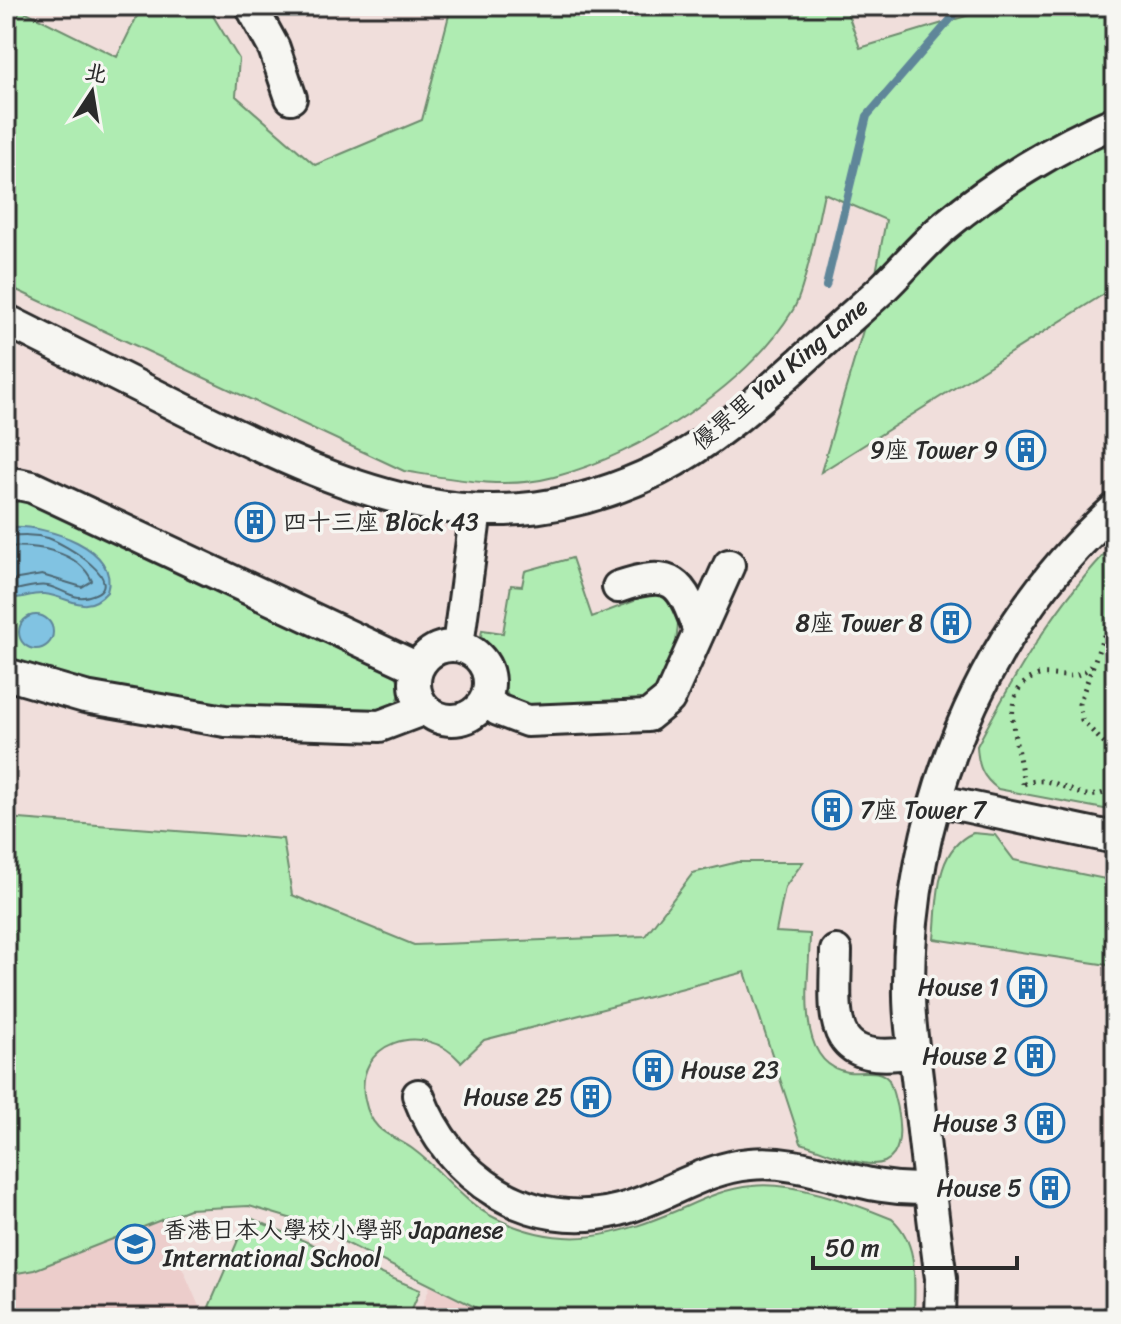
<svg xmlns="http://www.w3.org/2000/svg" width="1121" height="1324" viewBox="0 0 1121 1324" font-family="Sriracha,'LXGW WenKai TC',sans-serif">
  <rect width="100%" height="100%" fill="#f0dedb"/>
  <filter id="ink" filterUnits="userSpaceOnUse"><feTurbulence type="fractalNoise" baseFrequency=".0125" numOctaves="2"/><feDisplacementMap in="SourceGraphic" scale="16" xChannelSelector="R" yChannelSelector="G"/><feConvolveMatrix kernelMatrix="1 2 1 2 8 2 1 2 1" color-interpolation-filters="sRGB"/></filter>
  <g filter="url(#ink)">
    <path fill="#eccdcb" d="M161,1218L204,1318H6V1275L34,1270Z
      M430,1286L496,1318H418Z"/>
    <path fill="#afecb2" stroke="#6d8c6e" stroke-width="2" d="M6,6H14L117,57L142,6H207L239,59L236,96L315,165L422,120L449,15L446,6H845L860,48L999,6H1115V287L821,472L869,310L886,220L824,193C818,219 805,291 793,310C746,387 640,454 554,477C505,490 453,479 404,471L6,285Z
      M18,497L395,674C405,690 400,705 383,713L226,709L88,685L6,662V499Z
      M1115,543V811L998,789C982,777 978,766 977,746C1016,672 1056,603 1115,543Z
      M572,558L592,617L634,601L633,594L662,590L679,610C677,637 676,670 658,692C656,695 648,703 644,704C629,710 521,711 511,700C498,686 510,661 481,636L482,630L503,633L511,585L522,586L525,571Z
      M6,818L283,839L292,895L414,945L645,936L693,873L738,862H803L785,887L776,932L810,934C810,974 792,1064 848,1072C863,1074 878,1067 889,1080C897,1103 914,1164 873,1164C850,1164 822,1149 801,1143L745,972L484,1040L461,1062C423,1018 352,1043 365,1100C367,1110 371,1120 378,1127C388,1137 403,1141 414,1150C444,1172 461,1202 497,1219C566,1252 617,1236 683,1208C705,1198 727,1188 752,1186C793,1181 853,1203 892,1219C920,1244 914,1283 914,1318H497L306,1223L249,1206L189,1209L34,1270L6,1275Z
      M973,833L995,835L1014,860L1115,881V966L934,939C938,901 934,850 973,833Z
      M248,1217L420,1290L408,1318H236L209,1307Z"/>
    <path fill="#81c3e2" stroke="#5f8699" stroke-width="2" d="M12,527C45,525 121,548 107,592C85,617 69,596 44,594C30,593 20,600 6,598V530Z
      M19 632a17 17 0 1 1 34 0a17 17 0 1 1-34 0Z"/>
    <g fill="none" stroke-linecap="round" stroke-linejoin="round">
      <path stroke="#4d6874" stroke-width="2" d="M6,536C21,535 33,534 48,538C63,543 134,584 89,596C74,601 63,589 48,586C34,583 21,591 6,591
        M6,547C35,545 78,550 92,581L82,587L42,575L6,581"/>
      <path stroke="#5f8699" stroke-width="8" d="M826,286L867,116L962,6"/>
      <g stroke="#2b2b2b" stroke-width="36">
        <path id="minor" d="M251,6L274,48L291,98
          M6,320C71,353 136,385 201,418C357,495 489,552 658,470C722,438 776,383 830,336C847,320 865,305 882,289C904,268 923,244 946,225C995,184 1056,147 1115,122
          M6,486L18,484L32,487L418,668
          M618,587C673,568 682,581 699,632
          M415 683a37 37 0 1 1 74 0a37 37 0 1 1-74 0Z
          M458,646L476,510
          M6,674L85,697L225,721L380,726L425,709
          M486,700L498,710L527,721L648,716L669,699L729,565
          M936,800L1115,838
          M836,951C835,1018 825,1067 914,1052
          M418,1095C449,1178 529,1233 619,1210C664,1198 703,1168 750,1164C811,1158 861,1194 929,1188
          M940,1318L941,1278C932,1214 925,1150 918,1086C915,1056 909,1025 909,996C906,817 980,629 1115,509"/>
      </g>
      <path stroke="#2b2b2b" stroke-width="5" stroke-dasharray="2 6" stroke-linecap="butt" d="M1115,605L1079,704L1082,720L1115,755
        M1023,784C1023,753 991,690 1039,675C1063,673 1076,684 1094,662
        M1024,784C1061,769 1081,814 1115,786"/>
      <use href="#minor" stroke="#f6f6f2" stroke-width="30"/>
    </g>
  </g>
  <defs>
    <g id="building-ring" transform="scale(2)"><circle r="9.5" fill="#f6f6f2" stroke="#1f6fb2" stroke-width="1.5"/><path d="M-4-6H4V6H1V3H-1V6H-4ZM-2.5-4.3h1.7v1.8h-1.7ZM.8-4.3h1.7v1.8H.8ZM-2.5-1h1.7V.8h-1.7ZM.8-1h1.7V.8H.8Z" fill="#1f6fb2"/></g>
    <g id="school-ring" transform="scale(2)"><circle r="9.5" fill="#f6f6f2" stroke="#1f6fb2" stroke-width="1.5"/><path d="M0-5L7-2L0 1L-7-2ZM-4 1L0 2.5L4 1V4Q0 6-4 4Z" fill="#1f6fb2"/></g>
  </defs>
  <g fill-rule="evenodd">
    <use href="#building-ring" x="1026" y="450"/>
    <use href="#building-ring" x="255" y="522"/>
    <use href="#building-ring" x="951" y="623"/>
    <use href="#building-ring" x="832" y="810"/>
    <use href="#building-ring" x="1027" y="987"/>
    <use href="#building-ring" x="1035" y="1056"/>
    <use href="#building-ring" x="653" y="1070"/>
    <use href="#building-ring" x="591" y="1097"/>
    <use href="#building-ring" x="1045" y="1123"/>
    <use href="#building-ring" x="1050" y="1188"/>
    <use href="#school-ring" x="135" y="1244"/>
  </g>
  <g text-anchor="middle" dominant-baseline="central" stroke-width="7" stroke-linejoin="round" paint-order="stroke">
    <g font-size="24" fill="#2b2b2b" stroke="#f6f6f2">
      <text transform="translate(780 374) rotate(-40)">優景里 Yau King Lane</text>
    </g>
    <g font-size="24" fill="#2b2b2b" stroke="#f6f6f2" text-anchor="end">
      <text x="998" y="450">9座 Tower 9</text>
      <text x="283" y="522" text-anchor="start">四十三座 Block 43</text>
      <text x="923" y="623">8座 Tower 8</text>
      <text x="860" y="810" text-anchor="start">7座 Tower 7</text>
      <text x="999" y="987">House 1</text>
      <text x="1007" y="1056">House 2</text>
      <text x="681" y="1070" text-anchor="start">House 23</text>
      <text x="563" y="1097">House 25</text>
      <text x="1017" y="1123">House 3</text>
      <text x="1022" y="1188">House 5</text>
      <text x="163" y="1230" text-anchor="start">香港日本人學校小學部 Japanese<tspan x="163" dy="28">International School</tspan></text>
    </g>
  </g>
  <rect width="1121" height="1324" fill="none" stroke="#f6f6f2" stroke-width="32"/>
  <rect x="16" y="16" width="1089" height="1292" fill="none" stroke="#2b2b2b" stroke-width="3" filter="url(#ink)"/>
  <g transform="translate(92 92) rotate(12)" stroke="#f6f6f2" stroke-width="6" paint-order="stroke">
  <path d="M0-6L14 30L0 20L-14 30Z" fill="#2b2b2b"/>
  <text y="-12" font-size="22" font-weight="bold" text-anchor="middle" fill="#2b2b2b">北</text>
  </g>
  <path d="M813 1256v12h204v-12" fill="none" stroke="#2b2b2b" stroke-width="4"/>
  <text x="825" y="1256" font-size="24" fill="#2b2b2b" stroke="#f6f6f2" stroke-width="6" paint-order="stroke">50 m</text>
</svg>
